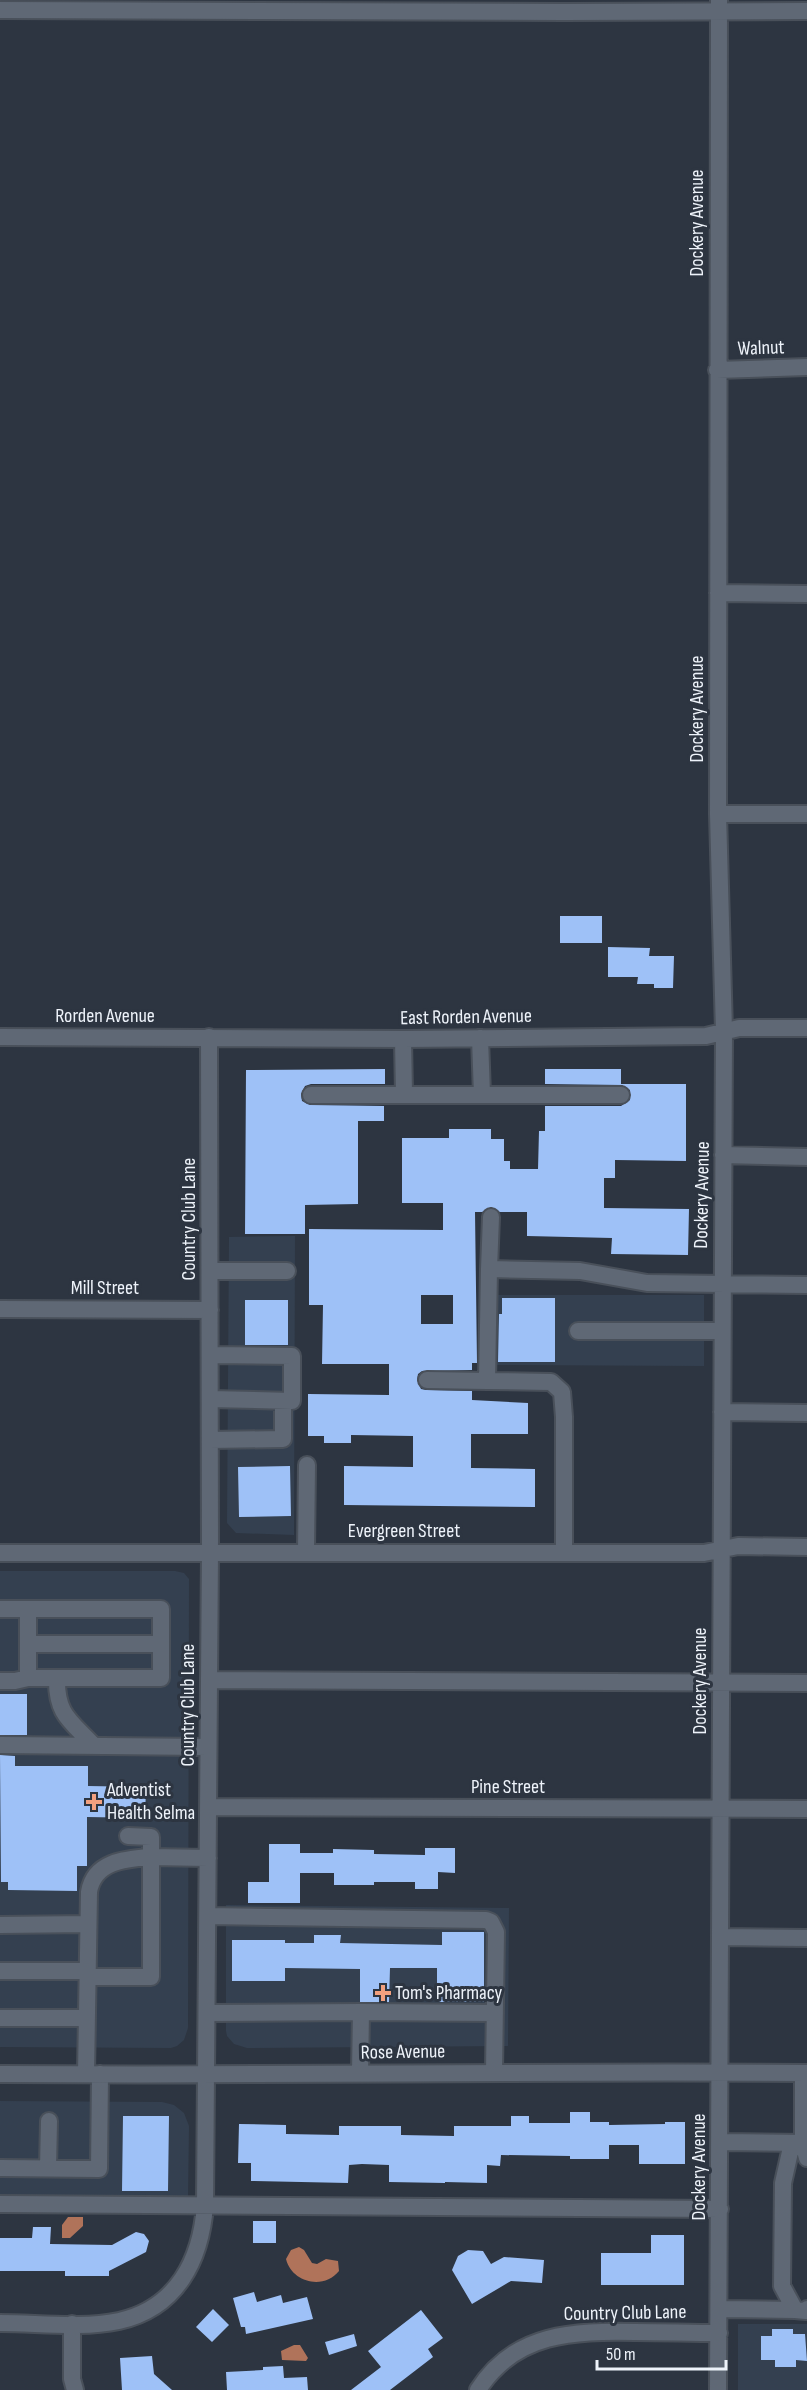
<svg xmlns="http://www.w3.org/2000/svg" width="807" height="2390" viewBox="0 0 807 2390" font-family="'Sofia Sans Condensed',sans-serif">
  <rect width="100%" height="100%" fill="#2d3541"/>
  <path fill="#344050" d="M295,1236L294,1535L236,1533L227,1523L229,1237Z
    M496,1295H704V1366L496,1365Z
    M0,1571H175L184,1573L189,1579L188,2028L184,2040L177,2046L171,2048L0,2047Z
    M226,1905L509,1908L508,2046L247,2048L234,2044L227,2036L226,2031Z
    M0,2101L162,2102L174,2105L184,2113L189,2126L188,2197H0Z
    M738,2324H807V2390H738Z"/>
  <path fill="#b0735a" d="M68,2217H83V2226L70,2238H62V2225Z
    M299,2247L304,2250L312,2263L317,2264L326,2259L338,2261L339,2271C324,2290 292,2283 286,2259L291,2250Z
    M294,2345H300L308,2358L306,2361L282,2360L281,2351Z"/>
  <path fill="#9ec1f7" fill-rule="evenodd" d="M560,916H602V943H560Z
    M608,947L650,948L649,956H674L673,988H654V984H637L638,977H608Z
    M385,1069V1084H311L305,1086L301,1094L302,1101L310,1105L384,1106V1121H358V1204L305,1205V1234H245L246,1070Z
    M545,1069H621V1084H686V1161L615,1160V1178H604V1208L689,1209L688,1255L611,1254L612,1238L527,1236V1212H500L491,1207L482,1212H475L477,1363H472V1370L422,1371L418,1374L417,1380L421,1389L426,1390L472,1391V1400L528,1403V1434H471V1468L535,1469V1507L344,1505V1466L413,1467V1436L351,1435V1443H324V1436H308V1394L389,1395V1364H322L323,1305H309V1229L443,1230V1203H402V1138H449V1129H491V1139H504V1161H510V1169H538L539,1131H545V1106H621L630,1100V1090L622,1085L545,1084ZM421,1295H453V1324H421Z
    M502,1298H555V1362H498L499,1314H502Z
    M245,1300H288V1345H245Z
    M290,1466L291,1516L239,1517L238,1467Z
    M0,1694H27V1735H0Z
    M0,1755L15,1756V1766H88V1786L146,1787L145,1818L87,1817V1866H77V1891L8,1890V1882H1Z
    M269,1844H300V1853H333V1849L374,1850V1854L425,1855V1848H455V1873L438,1872V1889H415V1882H374V1885H334V1873H300V1903H248V1882H269Z
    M442,1932H484V2002H437V1968H390L389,2002H360V1969L285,1968V1981H232V1940H285V1943H314V1935H341L340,1943L442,1945Z
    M570,2112H590V2122H609V2125L665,2124V2122H685V2164H639V2145H609V2159H570V2156L501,2155L500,2166L487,2165V2183L445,2182V2183L389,2182V2165L362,2164L349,2165L348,2183L251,2181V2163H238L239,2124L286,2125V2134L339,2135V2126H401V2135L454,2136V2126H511V2116H529V2123H570Z
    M123,2116H169L168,2191H122Z
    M253,2221H276V2243H253Z
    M33,2227H51L50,2244L112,2245L136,2232L144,2234L149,2241L146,2252L109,2271V2276H65V2271H0V2238H32Z
    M651,2235H684V2285H601V2253H651Z
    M468,2250L483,2251L491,2264L504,2257L544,2260L542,2283L511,2281L472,2304L452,2270L458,2256Z
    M254,2292L257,2302L281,2295L283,2303L307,2297L313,2319L246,2334L245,2327H241L233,2298Z
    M213,2309L229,2325L212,2342L196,2327Z
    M421,2310L443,2338L428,2349L433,2357L390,2390H351L381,2367L368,2351Z
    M772,2329H793V2334H805L807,2361L796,2360V2367H775V2360H761V2336H772Z
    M354,2334L357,2346L329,2355L325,2342Z
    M152,2356L154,2374L172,2390H122L120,2358Z
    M283,2366L284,2378L307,2377L308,2390H227L226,2372L263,2370V2367Z"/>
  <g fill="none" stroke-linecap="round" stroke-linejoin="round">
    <g stroke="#49505a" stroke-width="20">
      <path id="minor" d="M0,10L564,12L807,11
        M717,370L807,367
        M718,593L807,594
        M718,814H807
        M0,1037L403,1039L706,1036L739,1028H807
        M480,1038L482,1095
        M403,1039L404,1094
        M311,1095H621
        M723,1155L807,1157
        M491,1217L489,1269L580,1271L647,1283L807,1285
        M489,1269L487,1381L551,1382L562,1392L564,1417V1552
        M210,1271H287
        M0,1309L210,1310
        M578,1331H722
        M427,1380L487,1381
        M210,1399L292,1401V1356L210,1355
        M722,1412L807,1413
        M210,1440L283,1439V1401
        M306,1551L307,1465
        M0,1553H704L738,1546L807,1547
        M0,1609H161V1678H28L15,1681H0
        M28,1609V1678
        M28,1644H161
        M57,1678C56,1715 71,1721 94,1746
        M209,1680L807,1683
        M0,1745L208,1747
        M208,1807L807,1809
        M208,1916L486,1920L491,1922L496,1932L494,2072
        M0,1925L88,1924
        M721,1937L807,1938
        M0,1971H88
        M88,1977H151V1857L208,1858
        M361,2012L495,2013
        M207,2013L361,2012L360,2073
        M0,2018H87
        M803,2073V2143L807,2158
        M0,2074C269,2076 538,2071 807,2073
        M86,2074L89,1892C94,1861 125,1859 151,1857V1837L128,1836
        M721,2142L807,2143
        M792,2143L783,2183L782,2286L795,2310L806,2311L807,2309
        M0,2168L99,2169L100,2074
        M48,2168L49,2121
        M0,2204L720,2209
        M720,2309L795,2310
        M0,2323C38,2323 81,2329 119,2321C177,2308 201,2260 205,2205L210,1551L209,1037
        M72,2324V2379L75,2390
        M478,2390C515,2332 574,2331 635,2332C663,2332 691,2333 719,2333
        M718,2390L724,1031L718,814L719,0"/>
    </g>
    <use href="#minor" stroke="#5f6875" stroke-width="16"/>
  </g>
  <g fill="#f2a07f" stroke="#2d3541" stroke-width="2">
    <path d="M91 1793h6v6h6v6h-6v6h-6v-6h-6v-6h6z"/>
    <path d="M380 1984h6v6h6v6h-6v6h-6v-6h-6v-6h6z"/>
  </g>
  <g text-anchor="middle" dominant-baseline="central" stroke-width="6" stroke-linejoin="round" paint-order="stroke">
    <g font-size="20" fill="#eef3fa" stroke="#2d3541">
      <text transform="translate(697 223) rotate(-90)">Dockery Avenue</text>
      <text transform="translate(761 348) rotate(-2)">Walnut</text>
      <text transform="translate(697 709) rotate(-90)">Dockery Avenue</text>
      <text x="105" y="1016">Rorden Avenue</text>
      <text transform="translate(466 1017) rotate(-1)">East Rorden Avenue</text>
      <text transform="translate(702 1195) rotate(-89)">Dockery Avenue</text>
      <text transform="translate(189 1219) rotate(-90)">Country Club Lane</text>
      <text x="105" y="1288">Mill Street</text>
      <text x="404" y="1531">Evergreen Street</text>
      <text transform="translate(700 1681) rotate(-90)">Dockery Avenue</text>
      <text transform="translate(188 1705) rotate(-90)">Country Club Lane</text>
      <text x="508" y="1787">Pine Street</text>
      <text transform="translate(403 2052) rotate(-1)">Rose Avenue</text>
      <text transform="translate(699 2167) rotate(-90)">Dockery Avenue</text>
      <text transform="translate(625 2313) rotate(-1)">Country Club Lane</text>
    </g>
    <g font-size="20" fill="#eef3fa" stroke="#2d3541" text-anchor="start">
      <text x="107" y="1790">Adventist<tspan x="107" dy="23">Health Selma</tspan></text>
      <text x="395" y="1993">Tom's Pharmacy</text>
    </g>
  </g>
  <path d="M597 2360v9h129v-9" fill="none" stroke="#eef3fa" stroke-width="3"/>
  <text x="606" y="2360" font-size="18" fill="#eef3fa" stroke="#2d3541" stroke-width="4.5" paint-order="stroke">50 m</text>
</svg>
